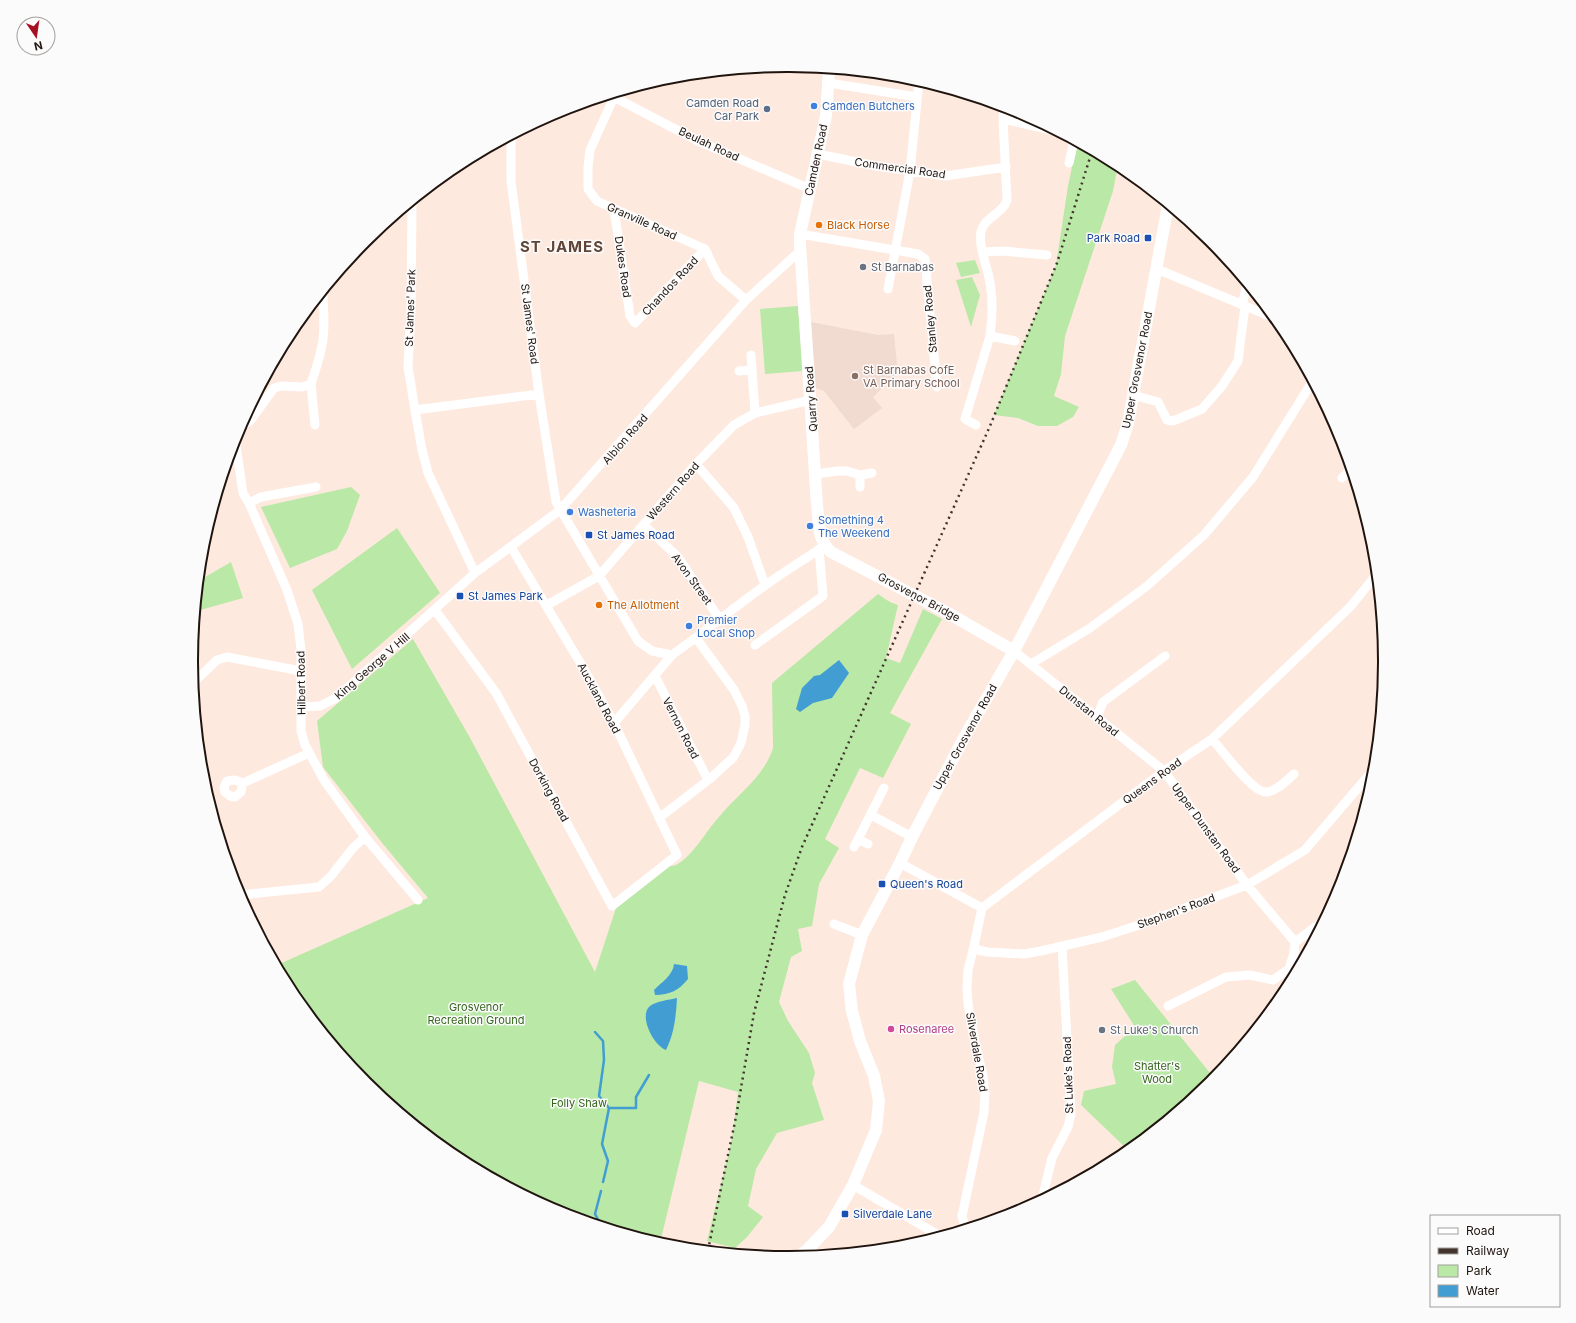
<svg xmlns="http://www.w3.org/2000/svg" width="1576" height="1323" viewBox="0 0 1576 1323" font-family="Inter,sans-serif">
  <rect width="100%" height="100%" fill="#fee9de"/>
  <path fill="#f1dacf" d="M811,322L878,335L894,334L898,375L892,376L887,383L873,397L882,408L854,429L824,391L816,388Z"/>
  <path fill="#b9e8a7" d="M1077,143L1118,165L1113,191L1065,336L1061,374L1054,396L1079,407L1073,417L1057,426H1038L1018,418L994,415L1056,265L1068,186Z
    M975,260L980,273L961,277L956,263Z
    M972,277L980,295L971,327L956,280Z
    M798,306L803,371L765,374L760,309Z
    M351,487L360,495L347,531L337,549L290,568L261,507Z
    M397,528L440,593L352,669L312,590Z
    M231,562L243,598L197,611L200,580Z
    M878,594C886,599 888,602 898,605L886,658L900,663L923,609L942,619L890,713L911,724L883,778L860,768L825,839L839,848L819,884L812,926L798,929L802,951L791,957L779,1002L788,1021L809,1053L815,1073L812,1083L824,1120L777,1133L756,1169L748,1206L763,1217L747,1237L735,1248L707,1241L732,1139L738,1092L699,1081L660,1243L560,1213L456,1157L366,1083L292,993L277,965L428,898L383,844L323,767L317,721L413,639L469,736L595,972L616,908L667,866C670,866 674,866 676,865C693,856 706,831 719,817C737,795 764,777 773,748L772,683Z
    M1135,980L1214,1078L1128,1150L1081,1105L1084,1091L1116,1084L1112,1067L1115,1045L1135,1027L1111,989Z"/>
  <path fill="#429dd3" d="M839,660L849,673L832,698L813,703L800,712L796,709L802,688L814,676L820,675Z
    M674,964L687,966L688,979C679,990 670,995 655,995L654,990C662,982 673,975 674,964Z
    M677,998C676,1017 674,1034 666,1050C654,1046 638,1016 650,1006C657,1001 668,1000 677,998Z"/>
  <g fill="none" stroke-linecap="round" stroke-linejoin="round">
    <path stroke="#429dd3" stroke-width="2.5" d="M595,1032L603,1041L604,1060L599,1096L609,1108H636V1097L649,1075
      M603,1182L608,1161L602,1144L609,1108
      M599,1224L600,1223L595,1214L601,1191"/>
    <path stroke="#fff" stroke-width="9" d="M829,83L917,97
      M610,95L698,141L810,189
      M614,97L590,150L588,167V189L597,201L705,249L718,276L746,300
      M1004,107L1003,119L1007,200C1003,214 984,217 981,232C978,250 990,271 991,290C993,305 992,321 990,336L1015,341
      M1003,119L1055,131
      M511,136V181L539,394L556,502L638,641L652,651L672,655C703,633 732,609 763,587C783,572 804,560 824,546
      M818,154L876,166L945,176L1006,167
      M1069,163L1074,141
      M412,205L411,309L408,367L415,410L422,450L428,473L475,573
      M614,209L630,316L635,323L705,249
      M800,234L918,254L925,259L937,387
      M983,252L1003,251L1047,255
      M1157,269L1274,318
      M888,289L910,171L919,81
      M1242,305L1247,285
      M751,355L755,413
      M739,371L752,370
      M311,384L315,425
      M1133,395L1158,402L1167,420L1173,421L1202,409L1222,386L1238,361L1245,306
      M415,410L539,394
      M976,425L965,419L990,336
      M241,426L250,421L274,388L281,386L302,387L311,384C315,371 320,358 322,345C326,327 323,310 323,292
      M235,439L243,493L249,503L287,590L298,624L301,650V731L305,745L324,780L365,837L418,900
      M696,464L734,508L748,537L765,585
      M815,474L838,471H847L860,475L872,473
      M860,475V487
      M1342,478L1350,470
      M249,503L261,497L316,487
      M644,525L678,557L719,618
      M547,605L599,576L696,464L734,425L755,413L811,400
      M435,610L496,693L612,906L677,855L614,723L581,664L511,547
      M755,645L823,596L819,549
      M1014,651L1164,771L1247,885L1295,942L1321,923
      M1031,664L1090,628L1147,586L1204,535L1253,477L1312,382
      M655,676L708,780
      M194,682L217,660L227,657L301,671
      M302,707L320,706L336,698L475,573L560,510L746,300L800,251
      M1097,717L1103,702L1165,656
      M614,723L672,655
      M1212,739C1222,750 1253,793 1266,792C1276,792 1287,780 1294,774
      M243,783L235,780L227,781L224,787L225,792L230,796L235,797L241,792L243,783L309,753
      M871,815L912,837
      M659,818L711,778L726,764L733,758L741,743L745,725V716L742,706L734,690L696,638
      M858,839L868,844
      M854,847L884,788
      M900,863L982,908L1164,771L1212,739L1351,606L1376,575
      M240,895L319,887L331,876L353,848L365,837
      M982,908L974,946L978,950L987,952L1024,954L1041,951L1102,937L1139,925L1247,885L1305,850L1374,769
      M834,924L862,935
      M1168,1006L1226,977L1250,975L1273,980L1289,969L1294,953L1295,942
      M853,1185L940,1236
      M1042,1199L1052,1158L1068,1127L1071,1114L1062,946
      M965,1228L962,1216L984,1112L985,1094L983,1075L976,1047L968,1004L967,987L968,970L974,946"/>
    <path stroke="#fff" stroke-width="12" d="M829,69L826,116L800,234V244L817,505C819,523 817,539 831,552L948,613L1014,651
      M798,1257L807,1250L829,1227L853,1185L876,1130L879,1101L874,1076L860,1041L852,1011L849,984L862,935L900,863L912,837L966,734L1014,651L1121,445L1128,423L1168,205"/>
    <path stroke="#42342d" stroke-width="2.5" stroke-dasharray="2 4" stroke-linecap="butt" d="M708,1250L736,1117L754,1013L785,895L802,847L990,426L1057,263L1092,151"/>
  </g>
  <g fill="#3f7fe0" stroke="#fbfbfb" stroke-width="1.5">
    <circle cx="814" cy="106" r="4"/>
    <circle cx="570" cy="512" r="4"/>
    <circle cx="810" cy="526" r="4"/>
    <circle cx="689" cy="626" r="4"/>
  </g>
  <circle fill="#5c6f8a" stroke="#fbfbfb" stroke-width="1.5" cx="767" cy="109" r="4"/>
  <g fill="#e8710a" stroke="#fbfbfb" stroke-width="1.5">
    <circle cx="819" cy="225" r="4"/>
    <circle cx="599" cy="605" r="4"/>
  </g>
  <g fill="#1a4fb4" stroke="#fbfbfb" stroke-width="1.5">
    <rect x="1144" y="234" width="8" height="8" rx="2"/>
    <rect x="585" y="531" width="8" height="8" rx="2"/>
    <rect x="456" y="592" width="8" height="8" rx="2"/>
    <rect x="878" y="880" width="8" height="8" rx="2"/>
    <rect x="841" y="1210" width="8" height="8" rx="2"/>
  </g>
  <g fill="#6b7280" stroke="#fbfbfb" stroke-width="1.5">
    <circle cx="863" cy="267" r="4"/>
    <circle cx="1102" cy="1030" r="4"/>
  </g>
  <circle fill="#8d6e63" stroke="#fbfbfb" stroke-width="1.5" cx="855" cy="376" r="4"/>
  <circle fill="#d1479c" stroke="#fbfbfb" stroke-width="1.5" cx="891" cy="1029" r="4"/>
  <g text-anchor="middle" dominant-baseline="central" stroke-width="3" stroke-linejoin="round" paint-order="stroke">
    <g font-size="11" fill="#4e5e75" stroke="#fbfbfb" text-anchor="end">
      <text x="759" y="103">Camden Road<tspan x="759" dy="13">Car Park</tspan></text>
    </g>
    <g font-size="11" fill="#366cbe" stroke="#fbfbfb" text-anchor="start">
      <text x="822" y="106">Camden Butchers</text>
      <text x="578" y="512">Washeteria</text>
      <text x="818" y="520">Something 4<tspan x="818" dy="13">The Weekend</tspan></text>
      <text x="697" y="620">Premier<tspan x="697" dy="13">Local Shop</tspan></text>
    </g>
    <g font-size="11" fill="#20140e" stroke="#fbfbfb">
      <text transform="translate(709 144) rotate(25)">Beulah Road</text>
      <text transform="translate(816 160) rotate(-78)">Camden Road</text>
      <text transform="translate(900 168) rotate(8)">Commercial Road</text>
      <text transform="translate(642 221) rotate(24)">Granville Road</text>
      <text transform="translate(623 267) rotate(82)">Dukes Road</text>
      <text transform="translate(670 286) rotate(-47)">Chandos Road</text>
      <text transform="translate(410 308) rotate(-88)">St James' Park</text>
      <text transform="translate(930 319) rotate(-95)">Stanley Road</text>
      <text transform="translate(530 324) rotate(83)">St James' Road</text>
      <text transform="translate(1137 370) rotate(-79)">Upper Grosvenor Road</text>
      <text transform="translate(811 399) rotate(-94)">Quarry Road</text>
      <text transform="translate(625 439) rotate(-49)">Albion Road</text>
      <text transform="translate(673 491) rotate(-49)">Western Road</text>
      <text transform="translate(692 579) rotate(54)">Avon Street</text>
      <text transform="translate(919 597) rotate(28)">Grosvenor Bridge</text>
      <text transform="translate(372 666) rotate(-41)">King George V Hill</text>
      <text transform="translate(301 683) rotate(-91)">Hilbert Road</text>
      <text transform="translate(599 698) rotate(62)">Auckland Road</text>
      <text transform="translate(1089 711) rotate(39)">Dunstan Road</text>
      <text transform="translate(681 728) rotate(63)">Vernon Road</text>
      <text transform="translate(965 737) rotate(-61)">Upper Grosvenor Road</text>
      <text transform="translate(1152 781) rotate(-36)">Queens Road</text>
      <text transform="translate(549 790) rotate(61)">Dorking Road</text>
      <text transform="translate(1206 828) rotate(54)">Upper Dunstan Road</text>
      <text transform="translate(1176 911) rotate(-20)">Stephen's Road</text>
      <text transform="translate(977 1052) rotate(80)">Silverdale Road</text>
      <text transform="translate(1068 1075) rotate(-92)">St Luke's Road</text>
    </g>
    <g font-size="11" fill="#c56008" stroke="#fbfbfb" text-anchor="start">
      <text x="827" y="225">Black Horse</text>
      <text x="607" y="605">The Allotment</text>
    </g>
    <g font-size="11" fill="#164399" stroke="#fbfbfb" text-anchor="start">
      <text x="1140" y="238" text-anchor="end">Park Road</text>
      <text x="597" y="535">St James Road</text>
      <text x="468" y="596">St James Park</text>
      <text x="890" y="884">Queen's Road</text>
      <text x="853" y="1214">Silverdale Lane</text>
    </g>
    <g font-size="11" fill="#5b616d" stroke="#fbfbfb" text-anchor="start">
      <text x="871" y="267">St Barnabas</text>
      <text x="1110" y="1030">St Luke's Church</text>
    </g>
    <g font-size="11" fill="#785e54" stroke="#fbfbfb" text-anchor="start">
      <text x="863" y="370">St Barnabas CofE<tspan x="863" dy="13">VA Primary School</tspan></text>
    </g>
    <g font-size="11" fill="#34661c" stroke="#fbfbfb">
      <text x="476" y="1007">Grosvenor<tspan x="476" dy="13">Recreation Ground</tspan></text>
      <text x="1157" y="1066">Shatter's<tspan x="1157" dy="13">Wood</tspan></text>
      <text x="579" y="1103">Folly Shaw</text>
    </g>
    <g font-size="11" fill="#b23c85" stroke="#fbfbfb" text-anchor="start">
      <text x="899" y="1029">Rosenaree</text>
    </g>
    <g font-size="15" font-weight="bold" letter-spacing="1" fill="#604436" stroke="#fbfbfb">
      <text x="562" y="246">ST JAMES</text>
    </g>
  </g>
  <path d="M0 0H1576V1323H0ZM787 72H789A589 589 0 0 1 1378 661V662A589 589 0 0 1 789 1251H787A589 589 0 0 1 198 662V661A589 589 0 0 1 787 72Z" fill="#fbfbfb" fill-rule="evenodd"/>
  <path fill="none" stroke="#20140e" stroke-width="2" d="M787 72H789A589 589 0 0 1 1378 661V662A589 589 0 0 1 789 1251H787A589 589 0 0 1 198 662V661A589 589 0 0 1 787 72Z"/>
  <rect x="1430" y="1215" width="130" height="92" fill="#fbfbfb" stroke="#a39f9c"/>
  <rect x="1438" y="1228" width="20" height="6" fill="#ffffff" stroke="#a39f9c"/>
  <text x="1466" y="1235" font-size="12" fill="#20140e">Road</text>
  <rect x="1438" y="1248" width="20" height="6" fill="#42342d" stroke="#a39f9c"/>
  <text x="1466" y="1255" font-size="12" fill="#20140e">Railway</text>
  <rect x="1438" y="1265" width="20" height="12" fill="#b9e8a7" stroke="#a39f9c"/>
  <text x="1466" y="1275" font-size="12" fill="#20140e">Park</text>
  <rect x="1438" y="1285" width="20" height="12" fill="#429dd3" stroke="#a39f9c"/>
  <text x="1466" y="1295" font-size="12" fill="#20140e">Water</text>
  <g transform="translate(36 36) rotate(167)"><circle r="19" fill="#fbfbfb" stroke="#a39f9c"/>
  <path d="M0-3L7 15L0 10L-7 15Z" fill="#a70f22"/>
  <text y="-6" font-size="11" font-weight="bold" text-anchor="middle" fill="#20140e">N</text>
  </g>
</svg>
